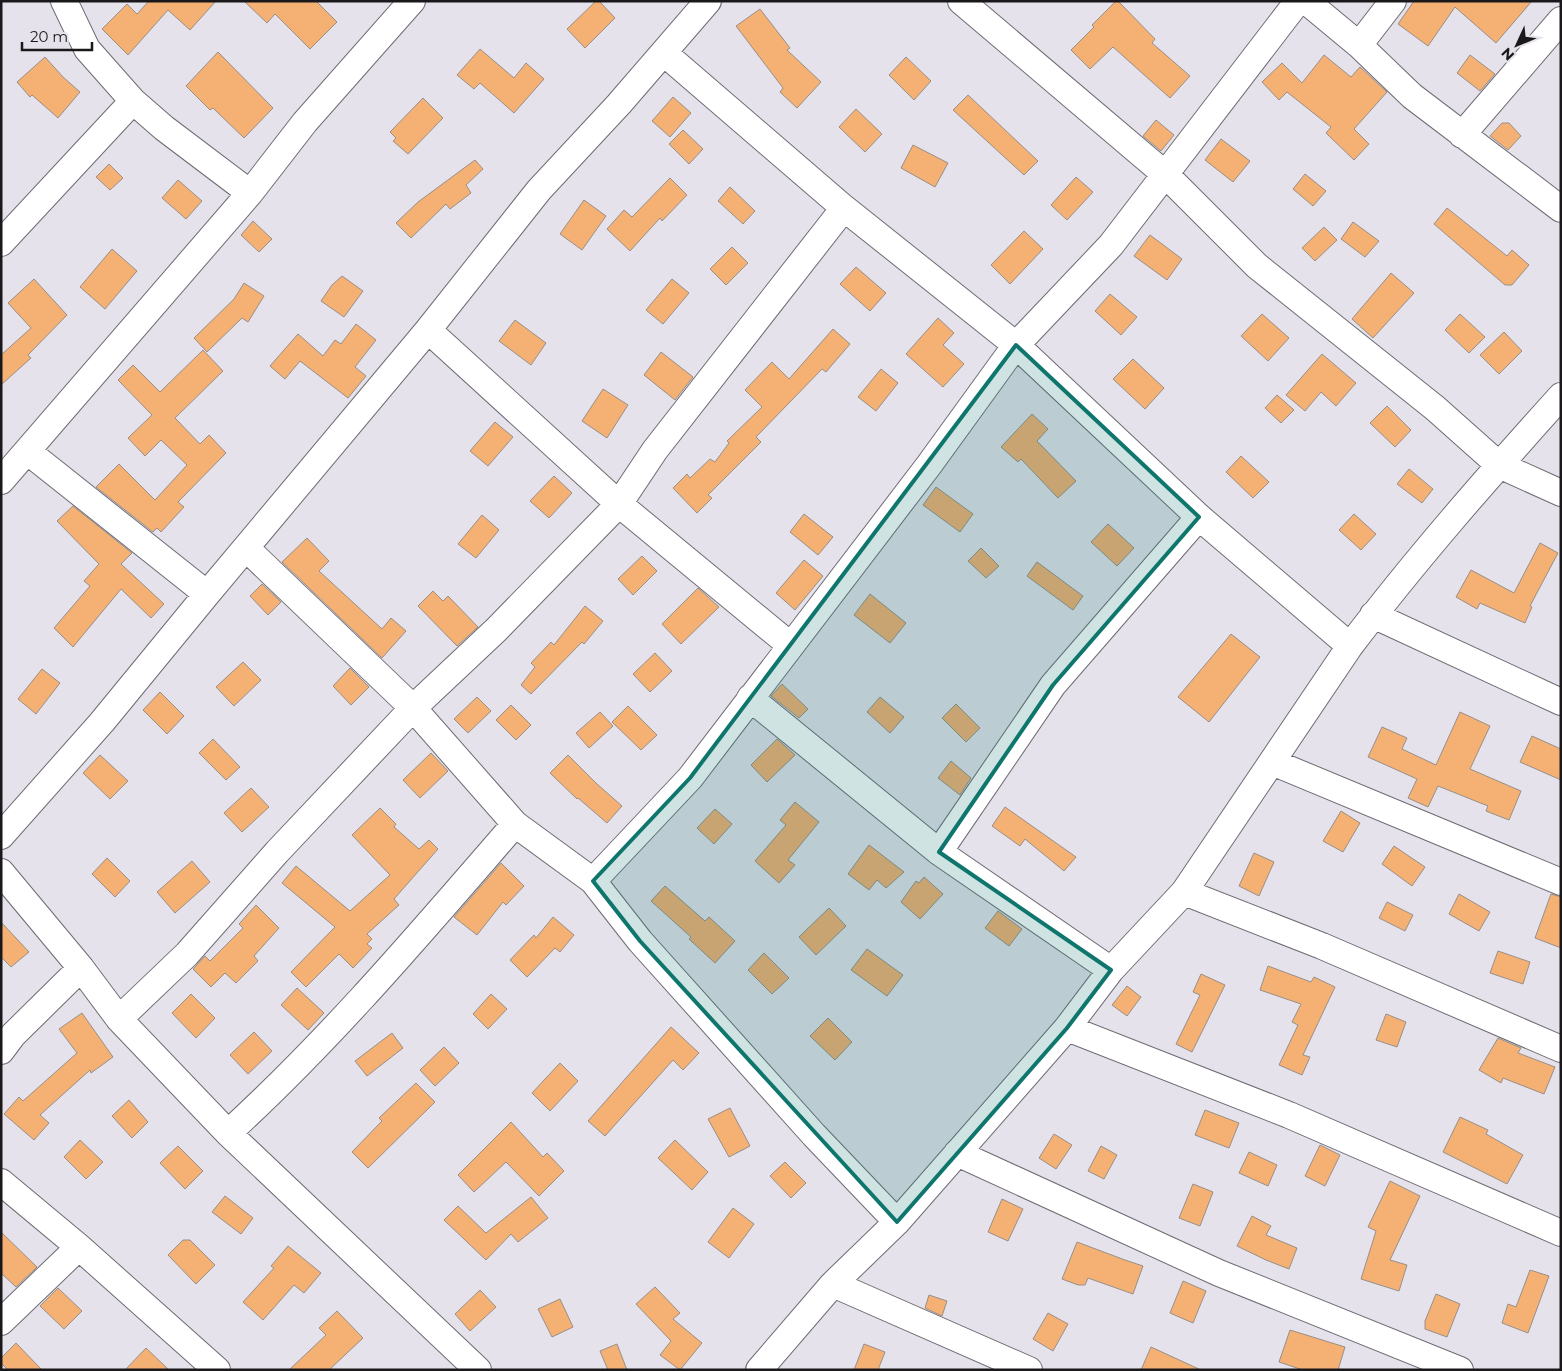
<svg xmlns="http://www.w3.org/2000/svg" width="1562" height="1371" viewBox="0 0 1562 1371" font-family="Montserrat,sans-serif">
  <rect width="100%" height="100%" fill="#e6e2eb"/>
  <path fill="#f5b073" stroke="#978f89" d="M149,1H216L190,30L168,10L128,55L102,29L127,4L137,14Z
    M244,1H316L337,22L310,49L275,14L267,23Z
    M596,1H599L615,18L585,48L567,29Z
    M1116,1H1118L1155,39L1152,43L1190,76L1170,98L1113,47L1090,69L1071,50L1094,27L1092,25Z
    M1414,1H1532L1496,43L1455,7L1428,46L1398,24Z
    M760,9L790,48L787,50L821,82L797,108L780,92L783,88L736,26Z
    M480,49L514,78L526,63L544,79L514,113L480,83L474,89L457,75Z
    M218,52L273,108L244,138L213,108L210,110L186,86Z
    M1324,55L1351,77L1360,67L1387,92L1354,129L1369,144L1354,160L1326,133L1331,127L1287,92L1279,100L1262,82L1282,63L1302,83Z
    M1470,55L1495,74L1480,91L1457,73Z
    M45,57L63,77L80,92L58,118L32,95L30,97L17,82Z
    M906,57L931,81L914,100L889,75Z
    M968,95L1038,161L1024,175L953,110Z
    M673,97L691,113L670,137L652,121Z
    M423,98L443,118L408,154L393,141L396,138L390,132Z
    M856,109L882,134L865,152L839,127Z
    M1156,120L1174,135L1161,151L1143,136Z
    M1502,123H1509L1521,136L1508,150L1490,136Z
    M683,130L703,149L689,164L669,144Z
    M1221,139L1250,161L1233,182L1205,160Z
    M913,145L948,163L935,187L901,168Z
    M475,160L483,169L466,185L471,193L450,209L446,204L411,238L396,223L418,202Z
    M109,164L123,178L110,190L96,177Z
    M1305,174L1326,191L1313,206L1293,189Z
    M1076,177L1093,192L1067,220L1051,205Z
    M670,178L687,195L662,221L660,218L630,251L607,229L624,210L632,217Z
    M178,180L202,201L186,219L162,198Z
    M730,187L755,211L743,224L718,201Z
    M584,200L606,216L582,250L560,234Z
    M1447,208L1507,256L1512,250L1529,265L1512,285H1505L1434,224Z
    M253,221L272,239L259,252L241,235Z
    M1353,222L1379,241L1365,257L1341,239Z
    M1324,227L1337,240L1315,261L1302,248Z
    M1024,231L1043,249L1010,284L991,265Z
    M1150,235L1182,259L1167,280L1134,256Z
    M732,247L748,263L726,285L710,269Z
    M112,249L137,271L105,309L80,287Z
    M856,267L886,293L870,311L840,284Z
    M1391,273L1414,293L1373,338L1352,319Z
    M342,276L363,291L344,317L321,301L332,285Z
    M34,279L67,315L28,355L31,358L1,385V355L31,328L8,303Z
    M672,279L689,293L663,324L646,310Z
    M244,283L264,296L248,322L242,318L207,352L194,338L234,299Z
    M1110,294L1137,317L1121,335L1095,311Z
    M1262,314L1289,338L1268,361L1241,336Z
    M1460,314L1485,337L1469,353L1445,330Z
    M938,318L954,333L943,345L964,364L943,387L906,354Z
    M515,320L546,343L531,365L499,341Z
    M356,324L376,340L355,367L366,376L348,398L300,361L285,379L270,366L298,334L323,356L335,340L341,344Z
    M833,329L850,344L826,372L822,369L756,437L761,442L708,495L712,498L697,513L673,488L687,474L690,478L710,459L715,462L729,443L727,441L762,407L745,390L772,362L789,379Z
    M1504,332L1522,351L1499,374L1480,355Z
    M203,350L223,371L175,418L200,444L209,435L226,453L178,502L184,507L161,532L157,528L153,532L96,487L119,464L155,500L187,465L161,440L145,456L128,438L152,415L118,380L133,365L160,392Z
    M661,352L693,377L675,400L644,375Z
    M1322,354L1356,383L1336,406L1321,392L1305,411L1286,395Z
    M1133,359L1164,388L1145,409L1113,379Z
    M881,369L898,383L876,411L858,397Z
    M603,389L628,405L607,438L582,421Z
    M1277,395L1294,410L1281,423L1265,408Z
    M1387,406L1411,430L1395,447L1370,423Z
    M1032,414L1048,429L1037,441L1076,481L1058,498L1021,459L1018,462L1001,447Z
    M495,422L513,437L488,466L470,451Z
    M1241,456L1269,482L1253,498L1226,472Z
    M1409,469L1433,489L1422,503L1397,484Z
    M554,476L572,493L549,518L530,501Z
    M936,487L973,514L960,532L923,505Z
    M73,506L132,553L121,564L164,604L151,618L121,589L73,647L54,628L90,586L84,581L99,564L57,521Z
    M804,514L833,537L818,555L790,532Z
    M1354,514L1376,534L1361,550L1339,530Z
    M482,515L499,530L476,558L458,544Z
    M1108,524L1134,548L1117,566L1091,542Z
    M307,538L329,561L319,571L382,629L391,618L406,631L382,658L282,562Z
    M1540,543L1558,553L1530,606L1532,607L1525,623L1480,603L1477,609L1456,597L1471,570L1514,593Z
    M981,548L999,566L986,578L968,561Z
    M642,556L657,571L633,595L618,579Z
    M804,560L823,576L795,610L776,593Z
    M1037,562L1083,596L1073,610L1027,576Z
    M262,584L281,602L268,615L250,596Z
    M698,588L719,607L681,644L662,624Z
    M433,591L443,601L448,596L478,627L457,646L418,606Z
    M870,594L906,623L890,643L854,615Z
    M585,606L603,621L584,644L582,642L531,694L521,685L535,667L531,663L551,642L554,645Z
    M1231,634L1260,657L1209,722L1178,697Z
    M655,653L672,671L650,692L633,674Z
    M243,662L261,680L234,706L216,687Z
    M350,668L369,687L351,705L333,686Z
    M42,669L60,683L36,714L18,699Z
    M782,684L808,709L799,718L771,696Z
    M160,692L184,716L167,734L143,710Z
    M477,697L491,711L468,733L454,719Z
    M880,697L904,717L890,733L867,712Z
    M956,704L980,728L966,742L942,718Z
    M511,705L531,725L516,740L496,720Z
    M628,706L657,735L641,750L612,722Z
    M600,712L613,726L589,748L576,733Z
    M1460,712L1490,726L1470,769L1521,791L1509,820L1486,811L1488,806L1438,786L1428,807L1408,798L1417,779L1368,757L1382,727L1407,738L1402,749L1436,765Z
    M1532,736L1561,749V780L1520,762Z
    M213,739L240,767L226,780L199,753Z
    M777,739L795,755L767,782L751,765Z
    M431,753L448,771L420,798L403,780Z
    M100,755L128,781L110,799L83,773Z
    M568,755L597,784L622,806L607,823L578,798L577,799L550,773Z
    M951,761L971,778L960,795L938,778Z
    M251,788L269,807L242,832L224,813Z
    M795,802L819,822L788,860L795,865L779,883L755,861L786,825L780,820Z
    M1005,807L1076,857L1064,871L1025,839L1020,846L992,826Z
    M380,808L396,824L394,827L419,849L429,840L438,849L394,899L399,905L367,934L372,939L367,944L372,948L353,968L339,954L306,987L291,972L335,927L282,883L296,866L350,911L390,875L352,835Z
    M715,809L732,824L714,844L697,828Z
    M1341,811L1360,823L1343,852L1323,841Z
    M869,845L904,872L886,888L877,880L869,890L848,874Z
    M1394,846L1425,867L1412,886L1382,864Z
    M1254,853L1274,862L1259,896L1239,886Z
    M107,858L130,881L115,897L92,874Z
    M192,861L210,882L175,913L157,892Z
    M501,863L524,886L506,905L503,902L477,935L454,917Z
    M924,877L943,894L920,919L901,902L916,881L919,883Z
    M665,886L705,921L709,917L735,941L715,963L689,939L691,937L651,901Z
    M1459,894L1490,912L1479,931L1449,914Z
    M1551,894L1561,897V948L1535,938Z
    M1387,902L1413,915L1405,931L1379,918Z
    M256,905L279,928L254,956L258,961L236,983L225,973L211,987L193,969L205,956L210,961L243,928L239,924Z
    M829,908L846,926L816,955L799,937Z
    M998,911L1022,929L1009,946L985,928Z
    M553,917L574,935L560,952L555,948L527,977L510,960L534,935L536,938Z
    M1,922L29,952L11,967L1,957Z
    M867,949L903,975L887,996L851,970Z
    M1498,951L1530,962L1523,984L1490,973Z
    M764,953L789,978L772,994L748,970Z
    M1268,966L1311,982L1314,977L1335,987L1303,1055L1310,1057L1302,1075L1279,1065L1298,1025L1292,1022L1301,1004L1260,990Z
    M1201,974L1225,985L1192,1052L1176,1044L1200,995L1193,992Z
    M1127,986L1141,997L1127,1016L1112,1005Z
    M297,988L324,1013L308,1030L281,1005Z
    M191,994L215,1018L196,1038L172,1013Z
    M491,994L507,1009L488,1029L473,1014Z
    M82,1013L113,1057L91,1073L90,1070L40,1115L49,1123L34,1140L4,1114L19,1097L23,1101L77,1053L59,1029Z
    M1386,1014L1406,1022L1397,1047L1376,1040Z
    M828,1018L852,1042L835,1060L810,1036Z
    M671,1027L699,1053L683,1070L673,1060L605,1136L588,1121Z
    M254,1032L272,1051L248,1074L230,1055Z
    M392,1033L403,1048L367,1076L355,1061Z
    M1498,1038L1521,1048L1518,1053L1555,1067L1544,1094L1503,1078L1501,1083L1479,1070Z
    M444,1047L459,1063L435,1086L420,1070Z
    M560,1063L578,1081L550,1111L532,1093Z
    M416,1083L435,1102L368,1168L352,1152L382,1121L379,1118Z
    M129,1100L148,1122L132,1138L112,1116Z
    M730,1108L750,1146L729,1157L708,1119Z
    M1205,1110L1239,1123L1229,1148L1195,1135Z
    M1460,1117L1488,1130L1486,1134L1523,1155L1507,1184L1443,1152Z
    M511,1122L543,1157L547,1153L564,1171L539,1196L506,1162L474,1192L458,1175Z
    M1054,1134L1072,1145L1056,1169L1039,1158Z
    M80,1140L103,1162L86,1179L64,1157Z
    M675,1140L708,1172L692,1190L658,1158Z
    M1320,1145L1340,1155L1325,1186L1305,1176Z
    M178,1146L203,1171L185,1189L160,1163Z
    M1101,1146L1117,1155L1104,1179L1088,1171Z
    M1249,1152L1277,1165L1268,1186L1239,1173Z
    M785,1162L806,1183L791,1198L770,1176Z
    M1390,1181L1420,1196L1390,1260L1407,1265L1399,1291L1361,1279L1376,1231L1368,1227Z
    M1193,1184L1213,1192L1200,1226L1179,1218Z
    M225,1196L253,1218L241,1234L212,1212Z
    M531,1197L548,1218L518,1242L511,1234L486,1260L444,1220L458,1206L486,1233Z
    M1002,1199L1023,1209L1008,1241L988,1232Z
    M733,1208L754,1224L729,1258L708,1242Z
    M1252,1216L1271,1226L1266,1235L1297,1248L1289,1269L1266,1260L1237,1246Z
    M1,1232L37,1267L16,1287L1,1273Z
    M183,1240H190L215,1265L196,1284L168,1255Z
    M1077,1242L1125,1260L1143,1266L1133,1294L1088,1278L1085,1285H1078L1062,1279Z
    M288,1246L321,1273L304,1293L294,1285L263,1320L243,1302L274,1268L271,1266Z
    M1530,1270L1549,1276L1528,1333L1502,1323L1508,1304L1516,1307Z
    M1183,1281L1206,1291L1193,1323L1170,1313Z
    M655,1287L680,1313L673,1319L702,1343L680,1370L660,1355L671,1341L636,1304Z
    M58,1288L82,1311L64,1329L40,1306Z
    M480,1290L496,1307L470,1331L455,1314Z
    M1436,1294L1460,1304L1447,1337L1425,1329V1321Z
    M929,1295L947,1301L942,1316L925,1308Z
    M560,1299L573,1327L552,1337L538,1309Z
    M337,1311L363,1338L329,1370H289L326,1335L319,1328Z
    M1048,1313L1068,1324L1053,1351L1033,1339Z
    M1290,1330L1345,1347L1338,1370H1303L1279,1362Z
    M16,1343L42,1370H8L1,1363V1358Z
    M617,1344L627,1370H608L600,1351Z
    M864,1344L885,1352L878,1370H854Z
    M1151,1347L1201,1370H1141Z
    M146,1348L169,1370H125Z"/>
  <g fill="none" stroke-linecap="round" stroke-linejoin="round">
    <g stroke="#6e6b73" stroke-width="28">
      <path id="minor" d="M64,1L87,49L133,101L164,128L250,193
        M961,1L1166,175L1257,266L1435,408L1499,465L1561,493
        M1306,1L1359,45L1412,96L1561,209
        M1359,45L1393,1
        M664,53L844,208L1016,345L1199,517L1350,646
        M1462,135L1561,20
        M1,243L133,101
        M428,330L619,504L790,645
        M27,451L207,594
        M1,481L250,193L305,122L412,1
        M246,548L413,708L515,824L593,881L640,941L814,1135L897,1222
        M1373,615L1561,702
        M750,698L939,852L1111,970
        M1272,762L1561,882
        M1,836L102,722L207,594L428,330L539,190L619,104L708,1
        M939,852L1053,685L1199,517
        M1,872L81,968L119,1019L228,1133L478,1370
        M593,881L690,778L929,465L1016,345L1111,245L1298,1
        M1184,892L1322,946L1561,1049
        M119,1019L187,954L277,852L413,708L496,630L619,504L655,450L844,208
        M1067,1028L1289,1115L1561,1233
        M1,1051L13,1035L81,968
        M228,1133C332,1038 423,930 515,824
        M957,1153L1219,1273L1460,1370
        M1,1182L79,1247L217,1370
        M833,1284L1029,1370
        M1,1322L79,1247
        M759,1370L833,1284L897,1222L1067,1028L1111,970L1184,892L1350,646C1416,559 1488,477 1561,396"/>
    </g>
    <use href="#minor" stroke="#fff" stroke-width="26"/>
  </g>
  <path fill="#0f766e" fill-opacity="0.2" stroke="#0f766e" stroke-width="4" stroke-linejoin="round" d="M1016,345L1199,517L1053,685L939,852L1111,970L1067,1028L897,1222L640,941L593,881L690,778Z"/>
  <rect width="1562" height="1371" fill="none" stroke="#1a181b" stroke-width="5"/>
  <g transform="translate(1517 45) rotate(226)" stroke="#e6e2eb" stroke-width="4" paint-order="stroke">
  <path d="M0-4L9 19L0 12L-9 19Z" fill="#1a181b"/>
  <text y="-8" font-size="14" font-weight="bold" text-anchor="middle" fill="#1a181b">N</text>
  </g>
  <path d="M22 42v8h70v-8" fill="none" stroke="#1a181b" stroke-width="2.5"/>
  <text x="30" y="42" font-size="15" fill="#1a181b" stroke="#e6e2eb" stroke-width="4" paint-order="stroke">20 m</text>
</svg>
